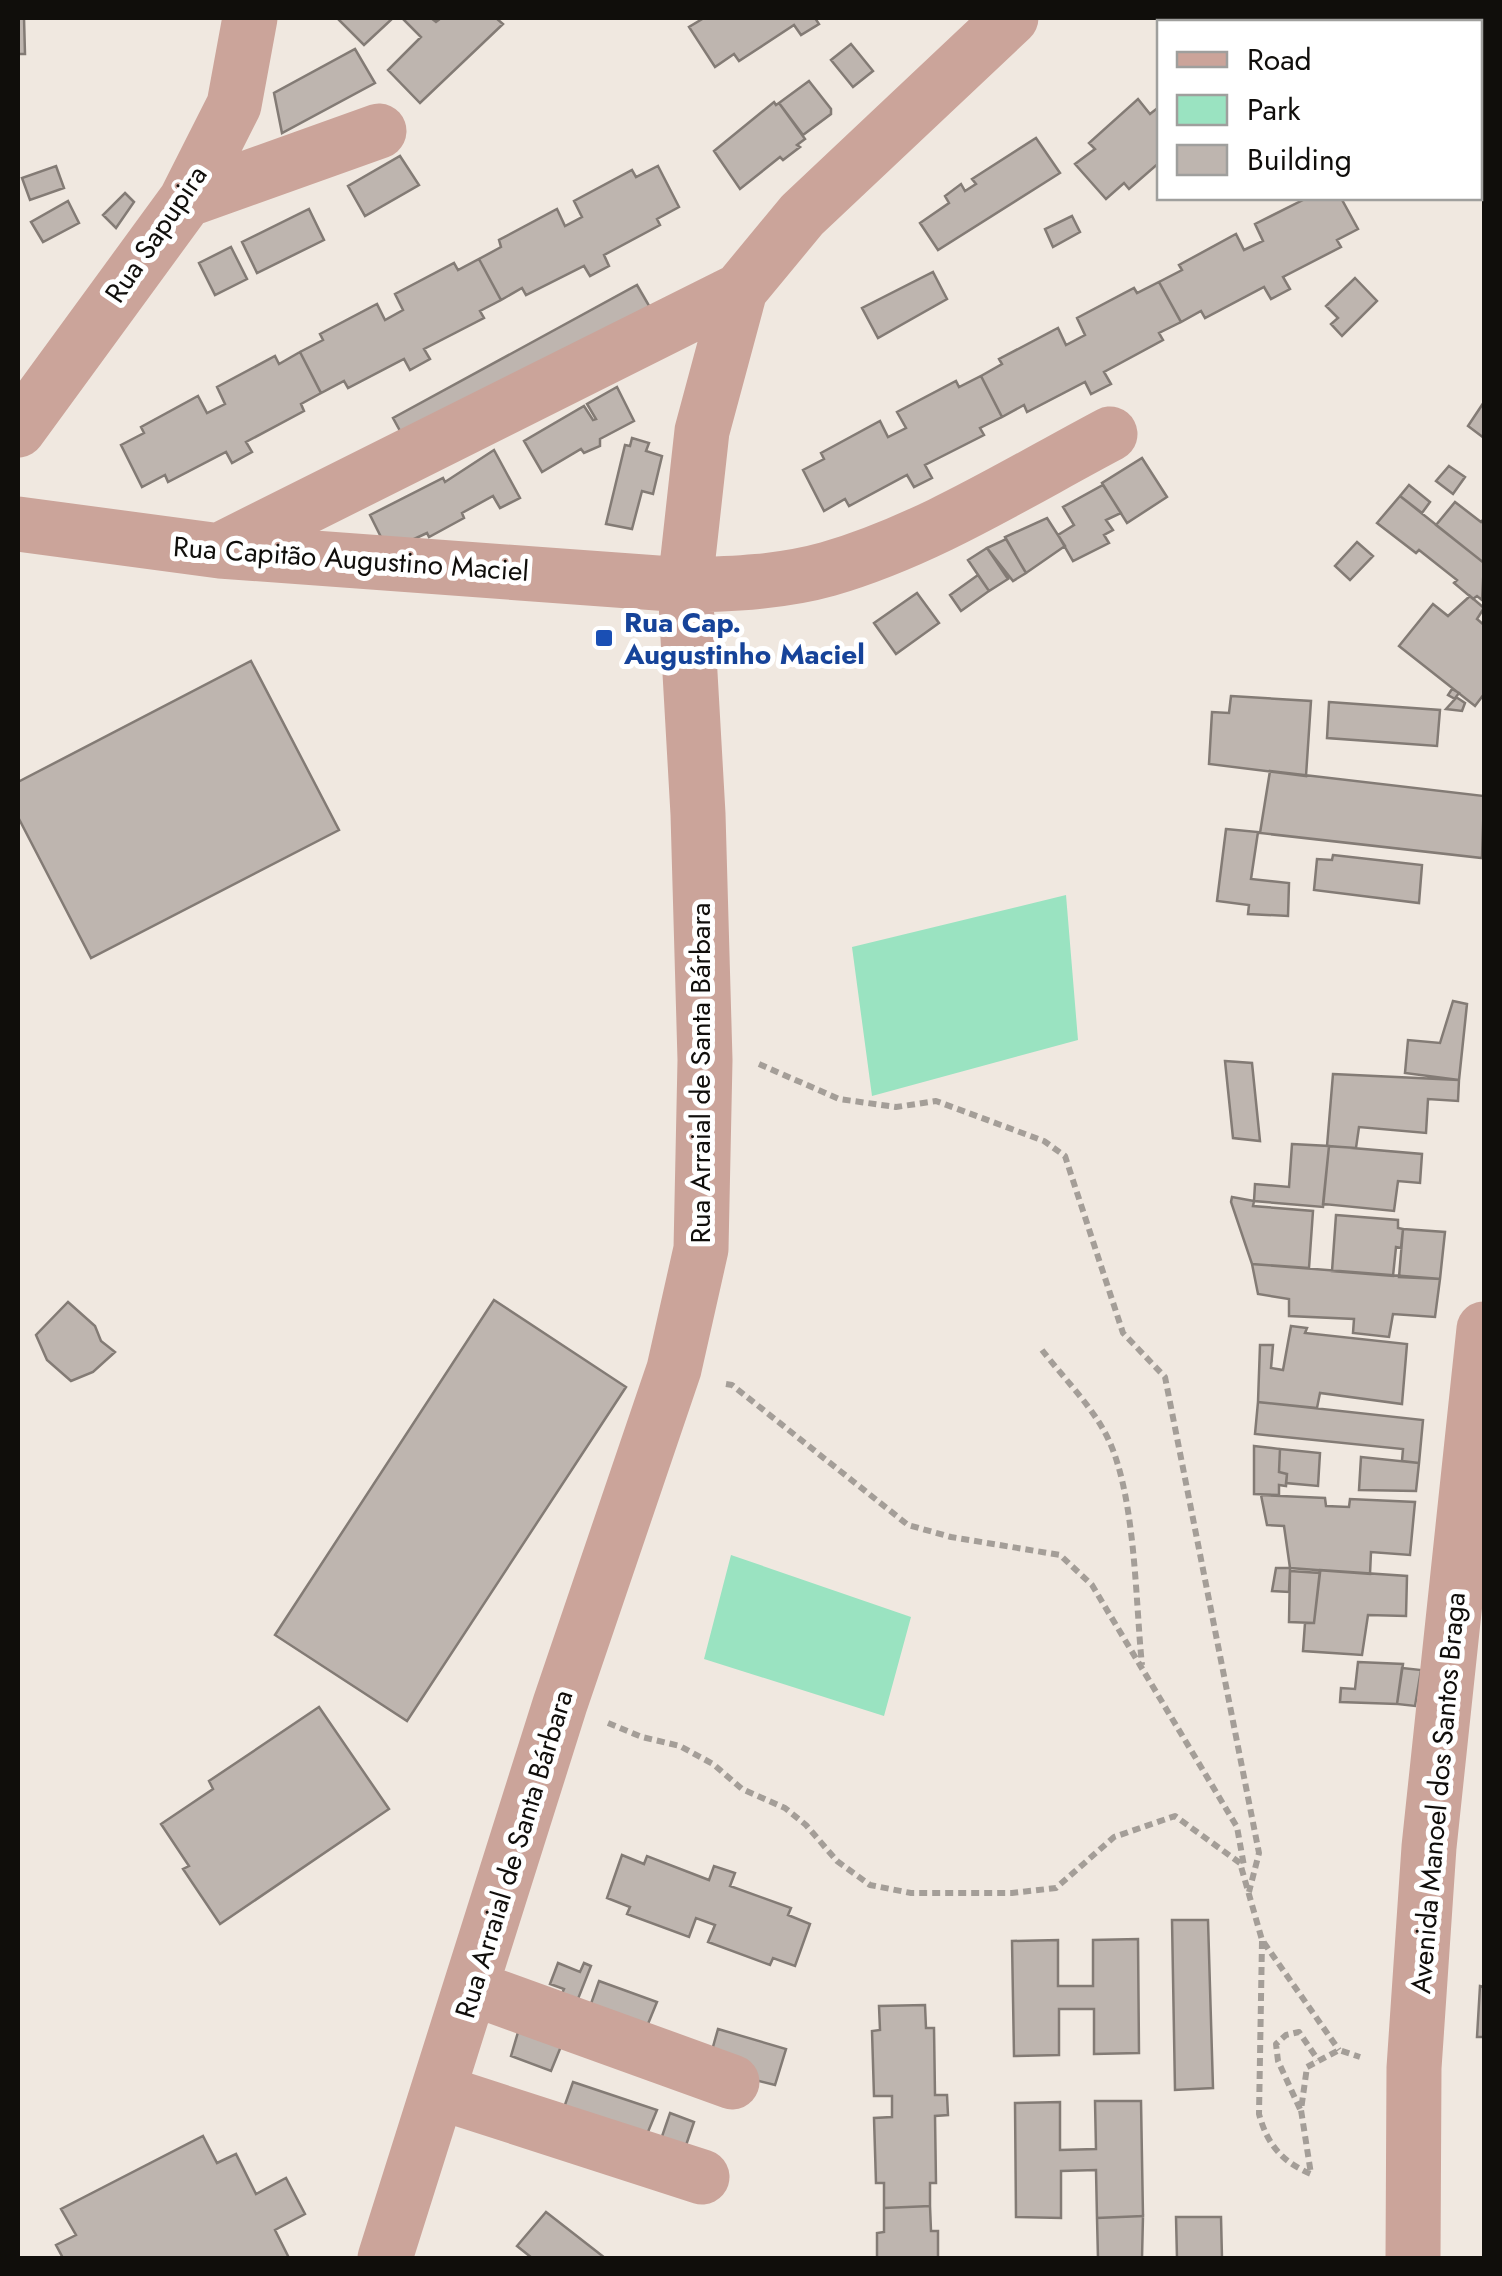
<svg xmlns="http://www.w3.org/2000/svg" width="1502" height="2276" viewBox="0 0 1502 2276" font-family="Jost,sans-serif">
  <rect width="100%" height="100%" fill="#f0e8e0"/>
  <path fill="#9ae3c1" d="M1066,895L1078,1040L872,1096L852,947Z
    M731,1555L911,1617L884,1716L704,1659Z"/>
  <path fill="#beb5af" stroke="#837b75" stroke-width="2.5" d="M18,18H24L25,54H18Z
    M337,18H393L364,45Z
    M402,18H431L436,22L441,18H496L503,24L420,103L388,70L421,37Z
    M704,18H815L819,24L801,35L794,25L739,61L734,54L715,67L689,27Z
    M1242,18H1323L1318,22H1237Z
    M1446,18H1484V96L1480,93V22H1443Z
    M851,44L873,71L853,87L831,60Z
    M355,49L375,83L282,133L274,93Z
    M809,81L831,109V114L803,135L779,103Z
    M1138,99L1150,114L1160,106V162L1129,189L1124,183L1106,199L1075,164L1095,149L1089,143Z
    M774,102L776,105L779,103L805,139L797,145L800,147L783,160L780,157L740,189L714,151Z
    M1036,138L1060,173L938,250L920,223L949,203L945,196L961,184L965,191L976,184L972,179Z
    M400,156L419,185L365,216L348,186Z
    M56,166L64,188L30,200L22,178Z
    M658,166L679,207L657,219L660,225L604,255L609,266L590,276L584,266L526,295L522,288L501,300L479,259L501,247L499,240L557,209L565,226L582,217L574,201L632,170L636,177Z
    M125,193L134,202L116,228L103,215Z
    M1307,198H1341L1358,229L1337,240L1341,247L1283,277L1290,289L1271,299L1264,287L1205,318L1201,311L1181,322L1159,282L1182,270L1179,265L1236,234L1244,250L1263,241L1255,224Z
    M68,201L79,223L43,242L31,222Z
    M309,209L324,240L257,273L242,242Z
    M1072,216L1080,232L1053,247L1045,229Z
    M231,247L247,279L215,295L199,263Z
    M479,259L501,300L480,311L484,318L424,349L430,359L410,370L404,359L348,388L344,381L321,393L300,352L323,340L320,334L377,304L385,320L403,310L395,294L454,263L458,270Z
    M933,272L947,299L878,338L862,308Z
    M1355,278L1377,301L1342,336L1331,324L1338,318L1326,306Z
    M1159,282L1181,322L1159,333L1163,340L1104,372L1111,384L1091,394L1085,382L1027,412L1024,405L1002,417L981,376L1002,364L999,359L1058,328L1066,345L1085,335L1077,318L1134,288L1137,293Z
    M637,285L655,316L410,449L393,418Z
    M300,352L321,393L301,404L304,411L246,442L252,452L232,463L226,452L168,482L165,475L142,487L121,445L144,433L141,427L198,396L207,413L225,404L217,387L275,356L279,364Z
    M981,376L1002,417L980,428L984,435L925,465L932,478L914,487L907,475L849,506L845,499L824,511L803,470L824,459L821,453L880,421L888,437L906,428L897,412L956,381L959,387Z
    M617,387L634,421L600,439V446L584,453L581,449L542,472L524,441L584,406L593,420L596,419L587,404Z
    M1484,402V438L1468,426Z
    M632,438L649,443L646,451L662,456L653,494L642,491L632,529L606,524L625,445L630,446Z
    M494,450L520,498L500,508L493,496L462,513L464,518L429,537L427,533L388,551L370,515L443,478L445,482Z
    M1142,458L1167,497L1127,523L1102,483Z
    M1449,466L1465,477L1453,494L1436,481Z
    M1103,485L1121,513L1106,520L1113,530L1104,535L1109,543L1073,561L1058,535L1074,525L1063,507Z
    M1409,485L1430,502L1422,513L1400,496Z
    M1400,496L1484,563L1482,600L1477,596L1473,599L1454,583L1457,580L1419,550L1416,553L1377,523Z
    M1455,502L1481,522L1484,519V563L1436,525Z
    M1047,518L1065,546L1026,573L1005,537Z
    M1006,539L1026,573L1013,581L987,548Z
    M1357,542L1373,556L1350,580L1335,566Z
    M987,548L1008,579L989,591L968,560Z
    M978,575L989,591L961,611L950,595Z
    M917,593L939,623L896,654L874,623Z
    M1470,596L1484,608L1477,619L1484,625V694L1475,706L1399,646L1433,604L1448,616Z
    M251,661L339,830L91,958L18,817V782Z
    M1452,689L1459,693L1456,697L1465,703L1462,711L1446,709L1455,699L1448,695Z
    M1231,696L1311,701L1306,776L1209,764L1212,712L1229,713Z
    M1329,702L1440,710L1437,746L1327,738Z
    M1270,771L1484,796L1482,858L1260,833Z
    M1226,829L1258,832L1251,879L1289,883L1288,916L1248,914L1249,905L1217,901Z
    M1333,855L1422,865L1419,903L1314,890L1317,859L1332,860Z
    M1453,1001L1467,1004L1459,1080L1405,1073L1408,1040L1440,1043Z
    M1225,1061L1252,1063L1260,1141L1233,1138Z
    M1333,1074L1459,1080L1458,1101L1428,1099L1426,1133L1359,1127L1356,1148L1327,1146Z
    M1292,1144L1329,1146L1323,1207L1254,1201L1255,1184L1289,1187Z
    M1329,1146L1422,1154L1420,1183L1398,1181L1394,1211L1323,1204Z
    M1232,1197L1254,1201L1253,1206L1313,1211L1309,1268L1252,1264L1231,1202Z
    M1336,1215L1398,1220V1228L1403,1229L1401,1248L1396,1247L1393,1276L1332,1271Z
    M1403,1229L1445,1232L1440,1279L1399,1277Z
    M1252,1264L1440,1279L1435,1317L1393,1314L1389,1337L1353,1333L1354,1319L1289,1316V1299L1258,1294Z
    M494,1300L626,1387L407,1721L275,1635Z
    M68,1302L95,1326L101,1341L115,1352L93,1372L71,1381L47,1360L36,1335Z
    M1291,1326L1307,1328L1305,1333L1407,1344L1402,1404L1320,1393L1317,1408L1258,1402L1260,1345H1273L1271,1368L1283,1370Z
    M1258,1402L1423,1420L1419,1463L1402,1461L1403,1449L1255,1434Z
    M1254,1446L1280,1449L1279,1472L1287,1474L1286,1486L1279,1485V1495L1254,1494Z
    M1280,1449L1320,1453L1318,1486L1286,1483L1287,1474L1279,1472Z
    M1361,1457L1419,1463L1416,1491L1359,1490Z
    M1261,1495L1325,1498L1326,1506L1349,1507L1350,1499L1415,1502L1410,1555L1371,1552L1370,1574L1290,1568L1284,1526L1267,1525Z
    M1276,1568H1290L1289,1592L1272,1591Z
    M1320,1570L1407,1576L1406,1616L1368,1615L1362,1655L1303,1651L1305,1623H1314Z
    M1290,1571L1320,1573L1314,1623L1289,1622Z
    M1358,1662L1403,1664L1397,1704L1340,1702L1341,1688L1355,1689Z
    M1402,1668L1421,1670L1415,1706L1397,1704Z
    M319,1707L389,1809L220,1924L183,1869L189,1866L161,1824L213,1789L209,1781Z
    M622,1855L644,1864L647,1856L709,1880L714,1866L735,1873L730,1886L791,1908L788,1915L810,1924L795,1966L773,1958L770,1965L708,1942L715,1925L696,1918L689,1937L627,1914L630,1907L607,1898Z
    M1172,1920H1208L1213,2088L1175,2090Z
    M1138,1939L1139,2053L1094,2054V2009H1059V2055L1014,2056L1012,1941L1058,1940V1986H1093V1940Z
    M558,1963L580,1972L584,1963L591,1966L576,2004L560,1998L564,1989L550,1984Z
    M599,1981L657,2002L643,2036L587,2015Z
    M1480,1986L1484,1987V2037H1477Z
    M925,2005L926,2028H934L935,2095H947L948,2115L935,2116L936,2183H930V2206L884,2208V2183H876L874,2118L892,2117V2096H874L872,2031L880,2030L879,2006Z
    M521,2022L564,2039L551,2071L511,2056Z
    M718,2029L786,2049L775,2085L707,2068Z
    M573,2082L657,2110L643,2144L561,2116Z
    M1095,2101H1141L1143,2216L1097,2218L1096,2170L1061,2171V2218L1016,2217L1015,2103L1060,2102V2150L1096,2149Z
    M670,2113L694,2122L683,2154L658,2148Z
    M203,2136L217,2163L236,2154L256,2194L286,2178L305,2214L275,2230L289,2258H63L56,2245L76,2235L61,2209Z
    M930,2206L931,2231H938V2258H877V2233L884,2232V2208Z
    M546,2212L605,2258H532L517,2246Z
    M1143,2216L1142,2258H1098L1097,2218Z
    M1176,2217H1221L1222,2258H1177Z"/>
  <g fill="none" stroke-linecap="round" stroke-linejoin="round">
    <path stroke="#a49e98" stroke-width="6" stroke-dasharray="8 5" stroke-linecap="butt" d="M759,1064L839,1099L896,1107L936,1101L1044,1141L1065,1156L1123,1333L1165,1377L1259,1853L1249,1892
      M1042,1350C1062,1376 1087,1401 1103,1429C1136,1485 1135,1599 1142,1665
      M726,1384L732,1385L908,1525L951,1537L1060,1555L1092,1585L1237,1827L1244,1866
      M608,1723L642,1737L680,1746L713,1764L742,1789L785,1808L806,1825L837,1861L870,1885L911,1893H1012L1056,1888L1114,1837L1175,1816L1240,1863L1262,1940L1339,2050
      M1262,1941L1259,2114C1267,2144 1282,2162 1311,2174L1301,2110L1307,2067L1339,2050L1360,2057
      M1300,2109L1278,2061L1276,2044L1286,2035L1299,2032L1318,2060"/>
    <path stroke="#cba49a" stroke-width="55" d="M186,200L379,131
      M18,430L186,200L234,105L250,18
      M18,524L220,551L685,585C733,584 782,582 828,569C928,540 1019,482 1110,434
      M224,548L740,290
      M472,1988L732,2082
      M439,2092L702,2177
      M385,2258L560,1704L674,1369L701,1249L705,1060L698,814L685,585L702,431L740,290L802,215L1011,18
      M1413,2258L1414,2068L1429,1847L1484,1329"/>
  </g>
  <rect fill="#1a4fb4" stroke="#fff" stroke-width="4" x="594" y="628" width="20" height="20" rx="5"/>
  <g text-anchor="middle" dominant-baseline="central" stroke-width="10" stroke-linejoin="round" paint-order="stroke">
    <g font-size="28" fill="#100e0b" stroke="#fff">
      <text transform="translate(156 234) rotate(-56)">Rua Sapupira</text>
      <text transform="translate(351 559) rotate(4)">Rua Capitão Augustino Maciel</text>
      <text transform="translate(700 1073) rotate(-90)">Rua Arraial de Santa Bárbara</text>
      <text transform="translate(1438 1793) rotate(-85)">Avenida Manoel dos Santos Braga</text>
      <text transform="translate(514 1854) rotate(-73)">Rua Arraial de Santa Bárbara</text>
    </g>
    <g font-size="28" font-weight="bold" fill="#164399" stroke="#fff" text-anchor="start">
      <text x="624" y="622">Rua Cap.<tspan x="624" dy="32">Augustinho Maciel</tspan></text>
    </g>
  </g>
  <rect width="1502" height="2276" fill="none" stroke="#100e0b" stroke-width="40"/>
  <rect x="1157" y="20" width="325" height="180" fill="#ffffff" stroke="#9f9f9d" stroke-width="2.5"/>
  <rect x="1177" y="52" width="50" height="15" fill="#cba49a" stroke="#9f9f9d" stroke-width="2.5"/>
  <text x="1247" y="70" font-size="30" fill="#100e0b">Road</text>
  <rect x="1177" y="95" width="50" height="30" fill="#9ae3c1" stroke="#9f9f9d" stroke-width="2.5"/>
  <text x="1247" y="120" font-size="30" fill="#100e0b">Park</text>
  <rect x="1177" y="145" width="50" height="30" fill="#beb5af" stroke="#9f9f9d" stroke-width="2.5"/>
  <text x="1247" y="170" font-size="30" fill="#100e0b">Building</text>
</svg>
